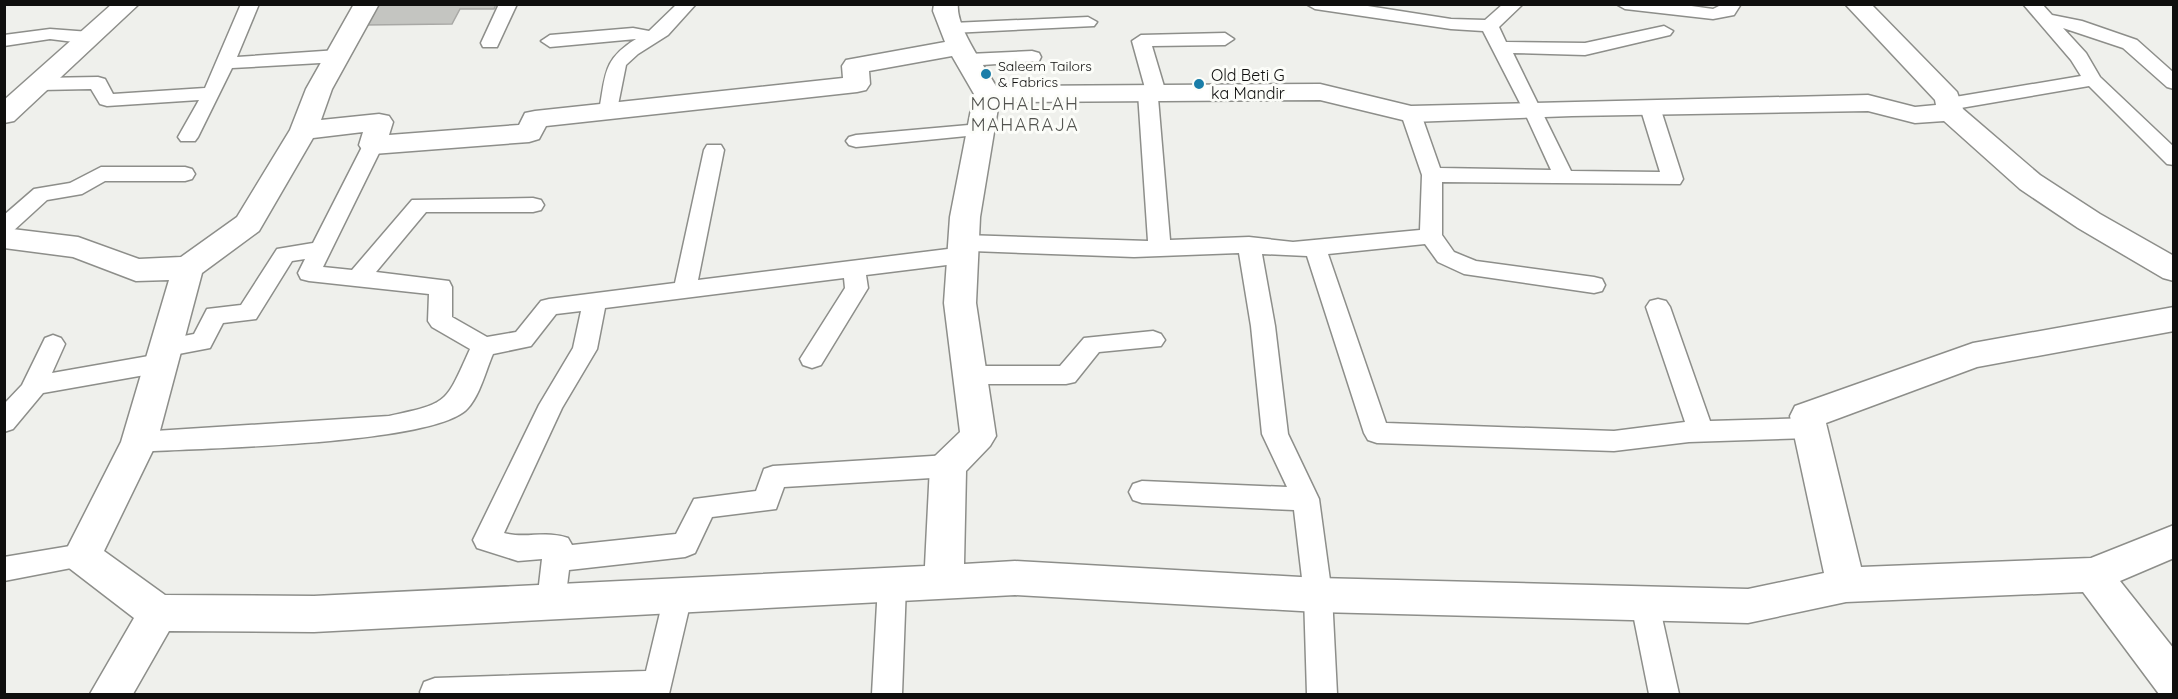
<svg xmlns="http://www.w3.org/2000/svg" width="2178" height="699" viewBox="0 0 2178 699" font-family="Quicksand,sans-serif">
  <rect width="100%" height="100%" fill="#eff0ec"/>
  <path fill="#c4c5c1" stroke="#a8a8a5" stroke-width="1.5" d="M379,4H496L494,9H460L452,24L366,25Z"/>
  <g fill="none" stroke-linecap="round" stroke-linejoin="round">
    <g stroke="#8d8e8a" stroke-width="3">
      <path id="lane" d="M241,4H259L237,57L338,50L347,56L338,62L232,68L198,137L195,141H181L178,137L199,100L107,106L100,104L91,89L40,90L30,84L40,78L98,77L105,79L113,94L205,88Z
        M499,4H517L497,47H483L481,43Z
        M677,4H696L668,35L638,54L626,65L616,115H602L599,111C606,75 602,60 636,39L550,47L541,41L550,35L633,28L649,31Z
        M1306,4H1355L1451,19L1485,20L1503,4H1523L1499,27L1506,42L1585,43L1664,26L1673,31L1670,35L1585,55L1513,53L1571,171L1660,172L1640,107L1643,103H1657L1660,107L1683,179L1680,184L1442,182V235L1454,252L1476,261L1594,277L1602,279L1605,285L1602,291L1594,293L1464,274L1438,262L1425,244L1328,254L1386,423L1614,431L1685,422L1646,307L1650,301L1658,299L1666,301L1670,307L1710,421L1810,418L1819,421L1823,428L1819,435L1810,438L1689,442L1614,451L1377,443L1368,440L1364,433L1307,256L1262,254L1275,326L1288,434L1319,499L1332,595L1337,694H1307L1304,595L1294,510L1142,503L1133,500L1129,492L1133,484L1142,481L1287,487L1262,434L1251,326L1239,253L1134,257L972,251L974,255L971,260L963,263L866,275L868,288L821,365L812,368L803,365L800,359L845,288L844,278L605,308L597,349L562,408L504,533C525,539 547,530 568,538L572,545L676,534L694,499L756,491L764,469L773,466L948,455L957,459L961,466L957,473L948,477L784,487L776,509L712,517L695,553L685,557L569,570L565,602L561,611L551,615L541,611L537,602L542,559L518,561L477,548L473,540L539,405L573,348L581,311L556,314L531,346L493,354C486,370 480,395 468,408C437,445 197,448 139,452L130,449L126,442L130,435L139,432L389,416C449,403 445,404 470,349L432,327L428,321L429,294L309,281L301,279L298,273L305,259L292,261L256,319L223,323L210,348L168,356L174,363L171,369L162,372L43,393L13,429L4,432V404L22,385L45,338L53,335L61,338L65,344L52,373L160,354L154,347L158,341L194,334L207,309L241,305L277,249L313,243L363,145L366,140H380L383,145L323,267L352,270L412,200L533,198L541,200L544,205L541,210L533,212H426L376,272L449,281L452,287V317L487,337L516,332L541,301L549,299L675,283L704,150L707,145H721L724,150L698,280L956,248L953,243L956,238L964,235L1148,241L1138,93L1145,88L1132,41L1141,35L1225,33L1234,39L1225,45L1152,46L1166,93L1158,98L1170,240L1249,237L1293,242L1420,230L1422,175L1401,114L1404,110H1418L1421,114L1440,168L1551,170L1523,109L1483,31L1451,29L1315,9Z
        M1616,4H1677L1713,9L1723,4H1741L1734,15L1713,19L1625,9Z
        M2023,4H2042L2052,15L2082,21L2137,40L2174,73V89L2167,87L2123,48L2063,28L2086,53L2100,77L2174,147V165L2167,164L2089,86L1949,110L1942,108L1939,104L1942,100L1949,98L2081,76L2071,60Z
        M1088,17L1097,22L1094,26L952,33L943,28L952,23Z
        M50,29L90,32L99,38L90,44L50,39L4,46V35Z
        M1032,51L1039,53L1041,57L1039,61L968,66L959,60L968,54Z
        M980,124L987,126L990,130L987,134L856,147L849,145L846,141L849,137L856,135Z
        M101,167H185L192,169L195,174L192,179L185,181H105L82,194L47,200L12,232L4,234V215L34,189L70,183Z
        M1153,331L1161,334L1165,340L1161,346L1099,352L1075,382L1066,384H969L960,382L957,375L960,368L969,366H1060L1084,338Z
        M82,544L92,548L96,556L92,564L4,581V557Z
        M892,573L902,576L906,585L902,694H872L878,585L882,576Z
        M678,583L688,587L692,596L669,694H421L420,692L424,682L435,678L646,671L664,596L668,587Z
        M1645,591L1655,595L1659,604L1679,694H1649L1631,604L1635,595Z"/>
    </g>
    <g stroke="#8d8e8a" stroke-width="3">
      <path id="street" d="M112,4H139L14,121L4,123V100Z
        M354,4H379L332,89L321,120L379,114L389,116L393,122L389,135L519,125L525,113L535,111L843,78L842,66L846,60L945,42L933,11L934,4H958C955,26 985,67 996,86L1320,84L1411,106L1868,95L1915,107L1936,105L1935,100L1845,4H1871L1957,92L1963,109L2040,175L2100,214L2174,256V281L2163,278L2078,228L2020,189L1944,121L1915,123L1868,111L1572,116L1411,122L1320,100L999,102L980,217L976,303L996,436L990,446L966,471L964,564L1015,561L1318,578L1748,589L1824,573L1790,416L1795,406L1973,343L2174,307V331L1977,367L1826,423L1861,567L2091,558L2174,525V558L2120,581L2174,649V694H2159L2083,592L1846,602L1748,623L1318,612L1015,595L314,632L169,631L133,694H90L134,618L69,568L63,556L121,442L169,280L136,281L73,257L4,248V228L78,237L139,259L181,257L237,217L290,130L306,89ZM952,56L974,94L950,217L944,303L960,432L935,456L930,466L925,566L314,596L165,595L104,551L157,442L202,273L259,231L313,138L363,132L359,145L363,151L373,154L529,142L539,139L546,126L857,92L866,90L870,84L869,71Z"/>
    </g>
    <use href="#lane" fill="#fff" fill-rule="evenodd"/>
    <use href="#street" fill="#fff" fill-rule="evenodd"/>
  </g>
  <g fill="#197da8" stroke="#fcfdf9" stroke-width="2">
    <circle cx="986" cy="74" r="6"/>
    <circle cx="1199" cy="84" r="6"/>
  </g>
  <g text-anchor="middle" dominant-baseline="central" stroke-width="6" stroke-linejoin="round" paint-order="stroke">
    <g font-size="14" fill="#0f0f0e" stroke="#fcfdf9" text-anchor="start">
      <text x="998" y="66">Saleem Tailors<tspan x="998" dy="16">&amp; Fabrics</tspan></text>
    </g>
    <g font-size="16" fill="#0f0f0e" stroke="#fcfdf9" text-anchor="start">
      <text x="1211" y="75">Old Beti G<tspan x="1211" dy="18">ka Mandir</tspan></text>
    </g>
    <g font-size="18" letter-spacing="1.5" fill="#535450" stroke="#fcfdf9">
      <text x="1025" y="103">MOHALLAH<tspan x="1025" dy="21">MAHARAJA</tspan></text>
    </g>
  </g>
  <rect width="2178" height="699" fill="none" stroke="#0f0f0e" stroke-width="12"/>
</svg>
